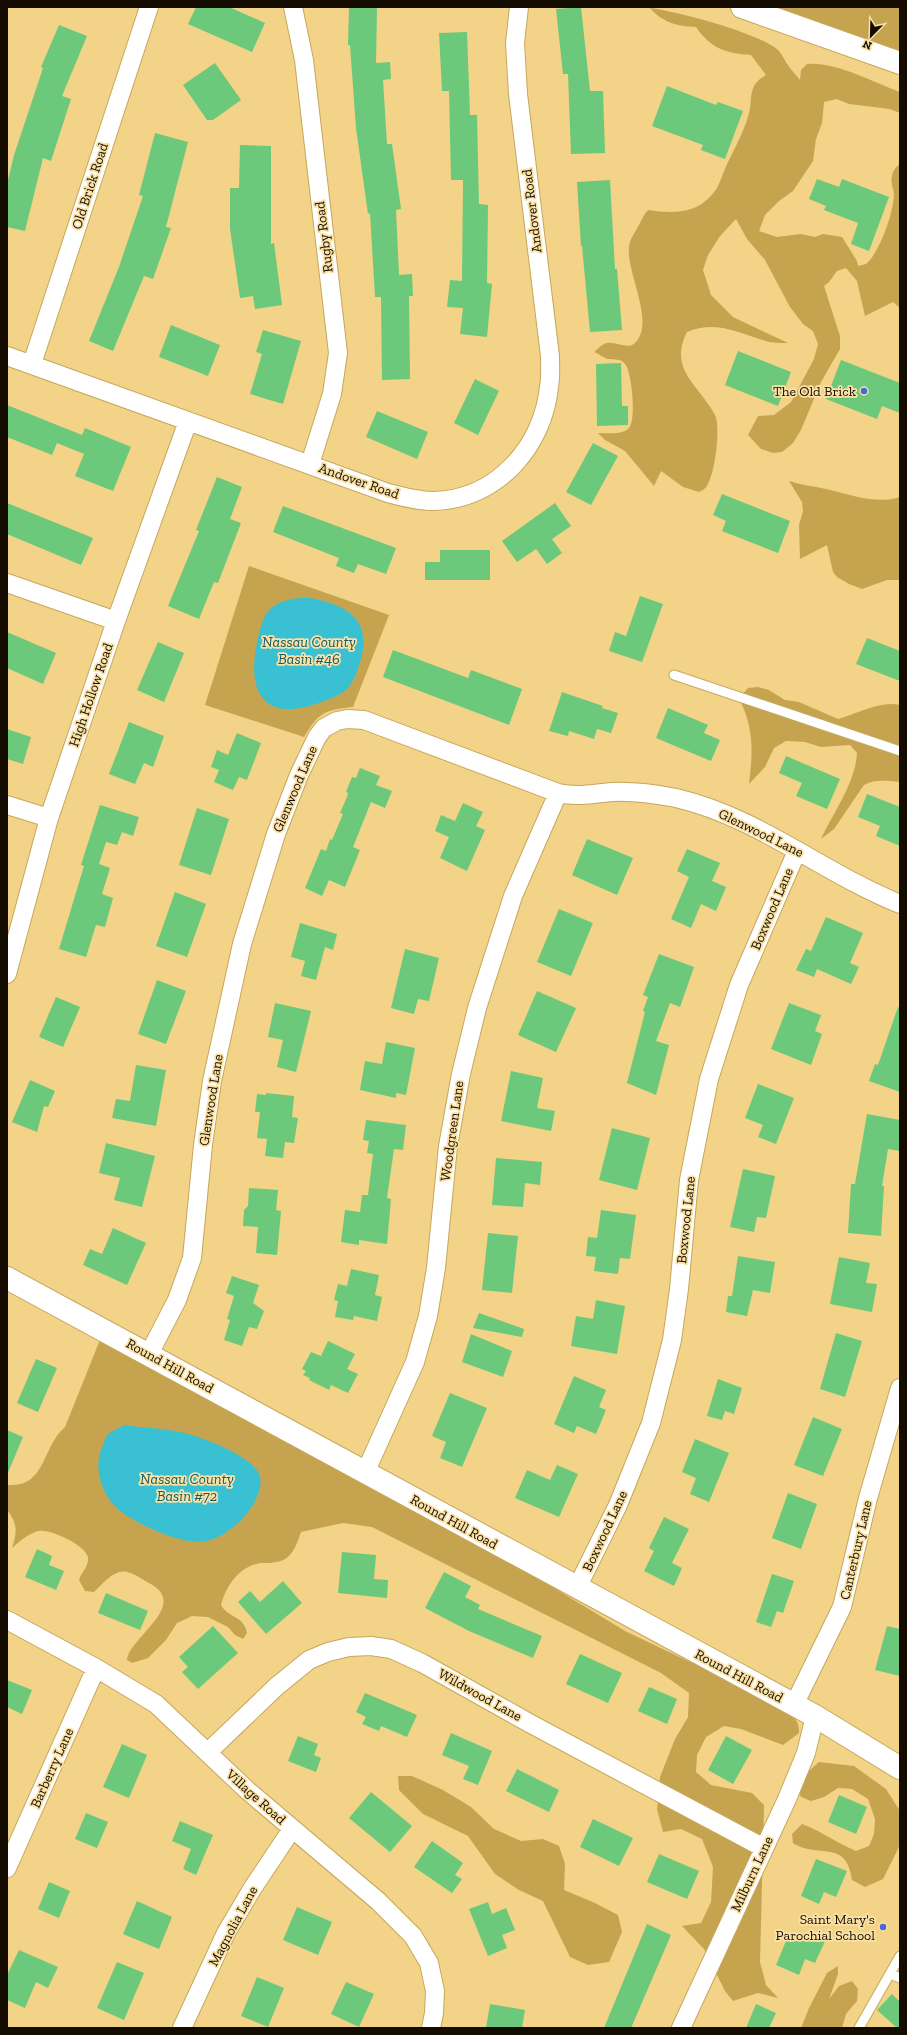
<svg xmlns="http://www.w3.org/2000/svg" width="907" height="2035" viewBox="0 0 907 2035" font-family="'Zilla Slab',serif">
  <rect width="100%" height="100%" fill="#f2d387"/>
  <path fill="#c6a44f" d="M771,7H900V55Z
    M650,8C676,11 759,33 778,50C783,55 784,60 788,65C791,70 796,75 800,80L801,70L807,64C837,62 872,82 900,92V113L890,109L849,104L837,99L824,102L822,123L816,139L813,161L793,191L779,201L765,215L759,231L777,237L801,234L815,237L823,234L842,237L857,261L858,266L866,264C880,252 893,214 894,195C894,189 890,183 892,177C892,172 896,166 900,164V308L893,302L865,316L857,281L846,268L837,271L829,282L824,286L840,336V349L821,382L801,430L793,443L782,452L773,453L761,449L748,435L758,416L774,415L791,402L814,359L818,344L813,331L803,324L790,307L765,260L747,239L736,219L720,236L708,255L703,270L711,295L733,317L788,343C782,343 775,343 769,342C741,334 716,319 687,332C668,370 699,385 715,415C721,427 715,476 706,487C705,489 701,491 699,492L683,487L661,471L654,486L625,451L605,440L598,433C607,433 620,435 628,429C637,422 632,372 625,364C620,358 615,360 608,359C604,358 599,354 594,352C597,350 600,346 604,344C614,339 627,351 635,343C656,322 626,273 629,247C630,238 635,233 639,225C642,219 644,214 648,210C676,214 700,214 717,188C721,180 724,170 728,162C735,148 743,133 748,117C754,98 746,86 766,75L751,55C726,53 711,49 696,27C677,26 663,23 650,8Z
    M789,481C801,485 813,486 826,489C848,494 877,505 900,497V580H887L862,589L849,584L837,577L833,572L827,545L800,559L799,525L803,511L802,502Z
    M249,566L389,615L353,707C325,710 319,712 304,737L205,705Z
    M758,687L769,690L785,700L799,702L838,719C856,714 881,700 900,705V782C888,781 875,779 864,785L834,829L821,839C834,811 855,784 857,753L850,745L821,747L805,742L786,741L774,748L765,767L749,784C753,750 754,729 739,698L748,688Z
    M104,1330L365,1473L625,1631L776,1703C788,1712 800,1717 799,1733L783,1745L741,1729L724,1726L706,1737L697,1755L696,1772L711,1785L752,1793L764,1805L760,1962L766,1985L778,1998L758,1993L733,2001L725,1991L704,1949L682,1926L701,1923L711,1902L713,1867L702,1839L681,1829L663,1832L657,1809L660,1777L675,1739L688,1717L689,1693L661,1673L372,1527L343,1523L301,1532C298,1541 295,1550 288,1557C281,1563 270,1563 261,1563C239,1566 226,1586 221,1605C229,1619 244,1615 247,1633L243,1639L235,1635L228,1627L208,1617L192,1616L177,1623L166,1640L148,1658L132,1663L127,1660C129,1637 191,1605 149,1583C143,1580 134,1573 127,1572C114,1569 103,1584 94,1592L85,1591L79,1580C81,1572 89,1567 88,1557C85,1545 50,1528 38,1531C28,1534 20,1541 12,1548C17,1533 18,1523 7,1510V1485C40,1487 41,1461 55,1439C57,1435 61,1431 65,1427Z
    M819,1762L854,1766L886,1789L900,1811V1843L898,1849L883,1879L865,1887L852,1880C847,1838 817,1859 793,1843L792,1834L802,1824C821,1831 837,1843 856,1851L869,1846L874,1834L875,1819L868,1799L852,1789L838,1788L824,1797L811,1801L801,1797L797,1790L802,1777Z
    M398,1776H412L443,1790L471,1807L494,1829L521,1841L543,1839L559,1846L565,1864L564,1890L595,1903L618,1915L622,1932L609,1962L588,1965L570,1957L543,1901L519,1890L495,1874L468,1836L423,1814L399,1790Z
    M838,1966V1974L829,1999L839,1986L852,1981L858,1989L857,2001L846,2014L842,2028H801L809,2008L827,1973Z"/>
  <path fill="#39c0d2" d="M310,598C349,605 374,621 359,665C357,673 352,685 345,691C329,701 296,713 278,708C247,699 253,658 259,634C261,626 264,615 270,609C282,599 295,598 310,598Z
    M124,1425C143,1428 164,1428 184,1433C202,1437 256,1457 260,1477C262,1487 258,1496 253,1505C243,1521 225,1537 206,1541C184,1547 124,1520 111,1502C99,1485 94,1464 103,1445C104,1442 106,1437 108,1434C112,1431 119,1428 124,1425Z"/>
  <path fill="#6cc97b" d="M196,7H229L265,23L252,52L188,24Z
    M349,7H377L376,63L390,62L391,79L383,80L387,144H392L401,209L396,210L399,275L412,274L413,296H409L410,379L382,380L381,297H375L370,213L368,214L356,128L350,45H348Z
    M581,7L590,91H603L605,153L571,154L568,74H563L556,9Z
    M59,25L87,36L62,96L71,99L51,161L43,158L25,231L7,227V184L14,155L43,68L41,67Z
    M467,32L470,115H477L479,204L488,205L487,283L492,284L487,337L460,334L463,308L447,307L450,280L462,281L463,180H451L449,91H442L439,33Z
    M215,63L241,100L213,120H207L183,85Z
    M667,86L716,105L718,102L743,111L725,159L701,150L703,145L652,126Z
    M155,133L188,142L166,227L171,228L153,279L144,276L113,351L89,341L119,267L143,196L139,195Z
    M240,145L271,146V244L274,243L282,305L255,309L253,296L240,298L230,229V188H239Z
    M817,179L839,187L842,179L889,197L869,251L851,244L858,223L824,210L826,206L809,199Z
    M610,180L615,269H617L622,330L590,332L582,246H581L577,182Z
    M171,325L220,345L208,376L159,357Z
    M263,330L301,341L283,404L250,394L262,354L256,352Z
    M738,351L791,372L778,406L725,385Z
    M841,360L900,383V413L882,406L877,419L826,399Z
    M621,363L622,406H628V425L597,426L596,364Z
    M475,379L499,391L478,435L454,423Z
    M7,405L82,435L85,428L131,447L113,491L75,476L84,454L57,443L52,455L7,437Z
    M377,411L428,432L417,459L366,437Z
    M593,443L618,456L591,505L566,492Z
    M217,477L242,487L230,519L241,523L218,583L214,582L199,619L168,606L199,531L196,530Z
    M722,494L790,521L778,553L722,531L726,521L713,515Z
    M7,503L93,538L81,565L7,534Z
    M555,503L571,526L552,539L562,553L547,564L536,549L517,562L502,541Z
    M283,506L396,548L386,574L358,564L354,573L336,566L339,558L273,532Z
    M440,550H490V580H425V562H440Z
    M640,596L663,604L642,662L609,651L615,632L626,636Z
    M7,632L56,653L43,684L7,668Z
    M867,638L900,651V681L856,664Z
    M158,642L184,653L164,702L137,690Z
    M393,650L468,678L471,670L522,689L509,725L383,677Z
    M562,692L603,706L602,708L618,713L611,733L597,729L594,739L569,731L568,736L549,731Z
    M668,708L708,725L704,733L720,740L711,761L656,738Z
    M129,722L164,736L153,767L144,763L135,784L109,774Z
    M7,729L31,737L23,764L7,759Z
    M237,733L261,743L247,780L239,777L233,790L214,782L219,770L211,767L217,750L228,755Z
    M786,756L840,779L827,809L796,796L802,783L779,773Z
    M360,768L380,776L376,785L392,791L385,808L371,802L353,847L360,850L345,887L329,880L322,896L305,888L321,849L326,851L330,839L332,840L343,814L340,813L347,797L348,793L346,792L352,777L356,778Z
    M867,794L900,807V846L876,836L880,826L858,817Z
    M463,803L483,812L476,826L485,830L467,871L440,858L449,837L435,831L441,815L455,821Z
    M100,805L139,817L133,836L122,832L117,845L106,842L99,864L110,868L102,894L113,898L105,927L96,925L86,957L59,949L84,866L81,865Z
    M197,808L229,819L211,875L179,865Z
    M587,839L633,858L617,895L572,875Z
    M687,849L720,863L712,881L726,887L716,911L701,904L691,928L671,919L689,877L677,871Z
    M175,892L206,904L187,957L156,946Z
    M559,909L593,923L571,976L537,962Z
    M826,917L863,933L850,963L859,967L851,984L817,969L814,977L796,970L806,949L811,951Z
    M300,923L337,934L333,950L325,947L316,980L301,976L305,961L291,957Z
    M405,949L439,958L429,1001L418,999L414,1014L391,1008Z
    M659,954L694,967L680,1007L670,1003L656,1041L669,1045L656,1095L627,1083L645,1012L643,1011L648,997L643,995Z
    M157,980L186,991L166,1044L138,1034Z
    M537,991L576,1008L556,1052L518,1035Z
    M56,997L80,1007L63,1047L39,1037Z
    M275,1003L311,1011L296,1072L277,1067L283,1040L268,1037Z
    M789,1003L821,1015L815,1031L822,1034L811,1065L771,1049Z
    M898,1007L900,1008V1092L869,1081L875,1064L878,1065Z
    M386,1042L415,1048L406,1095L396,1093V1098L360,1090L365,1061L382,1064Z
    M136,1065L166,1070L156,1126L112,1118L116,1099L130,1101Z
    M511,1071L543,1078L537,1108L555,1111L551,1131L501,1121Z
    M30,1080L55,1091L48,1107L44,1106L37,1132L12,1122Z
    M758,1084L794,1098L776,1144L758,1137L763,1125L745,1118Z
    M266,1093L294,1096L292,1117L298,1118L294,1143L285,1142L283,1158L265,1156L267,1139L257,1138L260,1112H255L257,1094L266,1095Z
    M867,1114L900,1120V1151L888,1149L882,1186H884L881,1236L848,1233L851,1184H855Z
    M366,1120L406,1125L403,1150L394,1149L387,1198L391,1199L387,1244L359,1240V1245L341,1242L345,1210L360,1212L362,1195H368L373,1154L367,1153L369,1141L363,1140Z
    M612,1128L650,1138L637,1190L599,1180Z
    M106,1143L155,1156L142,1207L114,1200L120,1178L99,1173Z
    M496,1158L542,1162L540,1185L525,1183L523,1207L492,1205Z
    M743,1169L775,1176L766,1218L757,1217L754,1232L730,1227Z
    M249,1188L278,1190L276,1210L281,1211L277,1255L256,1253L258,1227L243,1226L244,1210L248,1206Z
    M601,1210L636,1215L630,1259L620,1258L618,1274L594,1271L596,1257L586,1256L588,1237L597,1238Z
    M113,1228L146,1243L127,1285L83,1265L90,1249L102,1254Z
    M488,1233L518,1236L512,1293L482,1290Z
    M738,1256L775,1262L770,1293L753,1290L747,1316L726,1312L728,1296H732Z
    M839,1257L870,1263L866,1283L877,1284L872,1312L830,1304Z
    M351,1269L379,1275L375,1295L382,1297L377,1321L354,1316L353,1320L335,1317L338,1301L334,1300L338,1284L347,1286Z
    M232,1276L259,1285L253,1303L264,1311L257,1329L249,1327L242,1346L224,1340L230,1320L227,1319L234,1296L226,1293Z
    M596,1300L625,1306L617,1354L571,1346L576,1316L593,1319Z
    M479,1313L524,1329L522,1337L473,1328Z
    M836,1333L862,1341L845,1397L820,1389Z
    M471,1334L512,1351L503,1377L462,1362Z
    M328,1341L355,1354L347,1369L358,1374L348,1393L331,1385L329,1390L309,1380L310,1378L303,1375L306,1371L302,1369L311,1352L321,1356Z
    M36,1359L57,1368L38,1412L17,1403Z
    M574,1376L606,1390L599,1407L606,1410L596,1434L577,1426L574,1433L554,1424Z
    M718,1379L742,1388L734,1414L725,1411L722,1420L707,1416Z
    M450,1393L487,1408L462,1467L440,1458L446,1442L432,1436Z
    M813,1417L842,1429L823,1476L794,1465Z
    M7,1430L23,1437L7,1475Z
    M695,1439L729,1453L709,1502L690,1494L696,1478L682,1472Z
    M557,1465L578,1474L559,1517L515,1498L527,1470L550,1480Z
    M788,1493L817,1504L801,1549L772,1538Z
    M664,1517L689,1529L672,1563L682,1568L674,1586L644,1571L654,1551L649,1548Z
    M37,1549L52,1556L49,1565L64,1571L56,1590L25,1577Z
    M342,1552L376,1555L374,1579L388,1580L387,1598L338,1593Z
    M444,1572L471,1586L465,1597L480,1605L478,1609L542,1636L533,1658L469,1631L425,1608Z
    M772,1574L794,1581L783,1613L777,1611L771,1627L756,1622Z
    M283,1581L302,1603L266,1634L238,1602L250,1591L260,1602Z
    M106,1593L148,1611L140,1630L98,1613Z
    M213,1626L238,1653L198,1689L182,1672L188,1667L179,1657Z
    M887,1626L900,1629V1676L875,1670Z
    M580,1654L622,1673L608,1703L566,1684Z
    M7,1680L32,1690L22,1714L7,1707Z
    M649,1687L677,1699L667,1724L638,1711Z
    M365,1693L417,1715L407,1737L381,1726L379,1731L362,1724L366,1717L356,1712Z
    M451,1733L492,1751L478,1785L463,1779L469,1766L442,1755Z
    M298,1736L318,1744L314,1755L321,1758L316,1772L288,1761Z
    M726,1736L752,1750L733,1784L708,1770Z
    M122,1744L147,1755L129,1798L103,1787Z
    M517,1769L559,1790L549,1812L506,1791Z
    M371,1792L412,1826L390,1852L349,1818Z
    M839,1795L867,1807L856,1834L828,1822Z
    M86,1813L108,1822L97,1848L75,1839Z
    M593,1819L633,1838L619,1866L580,1847Z
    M180,1821L213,1835L196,1875L183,1869L191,1849L172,1841Z
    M432,1841L463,1863L455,1875L462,1879L452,1893L414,1867Z
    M659,1854L699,1871L687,1899L647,1882Z
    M816,1859L847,1871L836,1897L824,1892L819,1904L801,1896Z
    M49,1882L70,1891L59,1918L38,1909Z
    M137,1901L172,1917L159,1949L123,1934Z
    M488,1902L492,1914L506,1908L515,1930L502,1935L507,1948L488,1956L469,1909Z
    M297,1907L332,1922L318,1955L283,1940Z
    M647,1924L671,1935L631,2028H604Z
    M811,1932L826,1939L815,1963L805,1959L799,1975L776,1965L789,1934L807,1942Z
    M19,1950L58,1967L48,1988L36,1982L25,2008L7,2000V1975Z
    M117,1962L144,1973L124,2020L97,2008Z
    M257,1977L284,1988L268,2027L241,2016Z
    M346,1982L374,1994L359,2027L331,2014Z
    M892,1994L900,2002V2028H897L877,2010Z
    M490,2004L525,2010L522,2028H486Z
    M756,2004L776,2013L769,2028H746Z"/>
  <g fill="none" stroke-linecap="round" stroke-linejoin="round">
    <g stroke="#c6a75c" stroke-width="11">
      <path id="service" d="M674,675L900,751
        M890,1974L900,1978
        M859,2028L900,1956"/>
    </g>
    <g stroke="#c6a75c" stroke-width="20">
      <path id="minor" d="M293,7L304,60L338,353L332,394L310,464
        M7,356L388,493C403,497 418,501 433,501C496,500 543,447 549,387C551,377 550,366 550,356L518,94L515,43L519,7
        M32,364L149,7
        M7,583L116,621
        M7,805L49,818
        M7,974L49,818L116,621L188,421
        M149,1354L177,1300L192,1258L203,1145L212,1081L242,944L276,834L299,775L317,737L324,728L337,721L347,719L364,720L558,793C576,797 594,794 612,792C633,791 655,794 676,798C758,817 823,873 900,904
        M365,1473L415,1362L428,1316L436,1268L448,1146L461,1074L477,1008L513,896L558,793
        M577,1588L618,1505L651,1423L672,1340L679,1289L689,1180L709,1079L739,985L797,851
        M7,1620L96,1668L156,1704L248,1791L378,1901L413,1936L429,1963L435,1991L434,2013L431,2028
        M794,1705L842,1607L868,1498L900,1388
        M208,1752L277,1686L309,1660L328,1652L349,1647L371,1646L391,1649L422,1663L531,1724L764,1848
        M7,1868L96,1668
        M182,2028L226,1933L252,1889L292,1829
        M681,2028L787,1799L806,1753L815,1716"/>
    </g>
    <g stroke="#c6a75c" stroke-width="24">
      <path id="tertiary" d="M7,1278L815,1716L900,1768"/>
    </g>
    <g stroke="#c6a75c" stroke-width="24">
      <path id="secondary" d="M742,7L900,63"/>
    </g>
    <use href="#service" stroke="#fff" stroke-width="9"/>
    <use href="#minor" stroke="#fff" stroke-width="18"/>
    <use href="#tertiary" stroke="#fff" stroke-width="22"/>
    <use href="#secondary" stroke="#fff" stroke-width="22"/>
  </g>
  <g fill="#4568da" stroke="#fae1a6" stroke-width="1.5">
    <circle cx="864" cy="391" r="4"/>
    <circle cx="883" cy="1927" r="4"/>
  </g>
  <g text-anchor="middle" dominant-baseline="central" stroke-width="3.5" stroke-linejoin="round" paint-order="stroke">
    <g font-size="14" fill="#150c00" stroke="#fae1a6">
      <text transform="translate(90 186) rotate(-72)">Old Brick Road</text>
      <text transform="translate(532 211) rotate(-97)">Andover Road</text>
      <text transform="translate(324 237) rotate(-97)">Rugby Road</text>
      <text transform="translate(359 481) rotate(19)">Andover Road</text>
      <text transform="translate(91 695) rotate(-71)">High Hollow Road</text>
      <text transform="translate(295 789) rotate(-67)">Glenwood Lane</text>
      <text transform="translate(761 833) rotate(26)">Glenwood Lane</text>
      <text transform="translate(772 909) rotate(-67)">Boxwood Lane</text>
      <text transform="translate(211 1100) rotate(-81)">Glenwood Lane</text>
      <text transform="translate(452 1131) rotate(-82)">Woodgreen Lane</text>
      <text transform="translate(686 1220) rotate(-84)">Boxwood Lane</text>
      <text transform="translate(170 1366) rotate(29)">Round Hill Road</text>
      <text transform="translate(454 1522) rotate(29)">Round Hill Road</text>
      <text transform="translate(605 1531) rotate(-65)">Boxwood Lane</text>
      <text transform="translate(856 1550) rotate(-77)">Canterbury Lane</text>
      <text transform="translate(739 1676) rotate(28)">Round Hill Road</text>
      <text transform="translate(480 1695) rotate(29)">Wildwood Lane</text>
      <text transform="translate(52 1768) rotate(-66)">Barberry Lane</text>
      <text transform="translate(256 1797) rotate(42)">Village Road</text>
      <text transform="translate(752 1874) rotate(-65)">Milburn Lane</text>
      <text transform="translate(233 1926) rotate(-62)">Magnolia Lane</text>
    </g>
    <g font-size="14" fill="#150c00" stroke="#fae1a6" text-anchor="end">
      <text x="856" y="391">The Old Brick</text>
      <text x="875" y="1919">Saint Mary's<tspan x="875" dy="16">Parochial School</tspan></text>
    </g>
    <g font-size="15" font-style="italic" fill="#115c65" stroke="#fae1a6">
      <text x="309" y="642">Nassau County<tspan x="309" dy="17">Basin #46</tspan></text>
      <text x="187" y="1479">Nassau County<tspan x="187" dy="17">Basin #72</tspan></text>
    </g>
  </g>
  <rect width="907" height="2035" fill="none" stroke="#150c00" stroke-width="16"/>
  <g transform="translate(871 36) rotate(203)" stroke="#fae1a6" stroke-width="3" paint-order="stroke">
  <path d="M0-3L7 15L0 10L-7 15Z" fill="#150c00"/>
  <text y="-6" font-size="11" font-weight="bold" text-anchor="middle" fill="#150c00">N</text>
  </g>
</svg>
